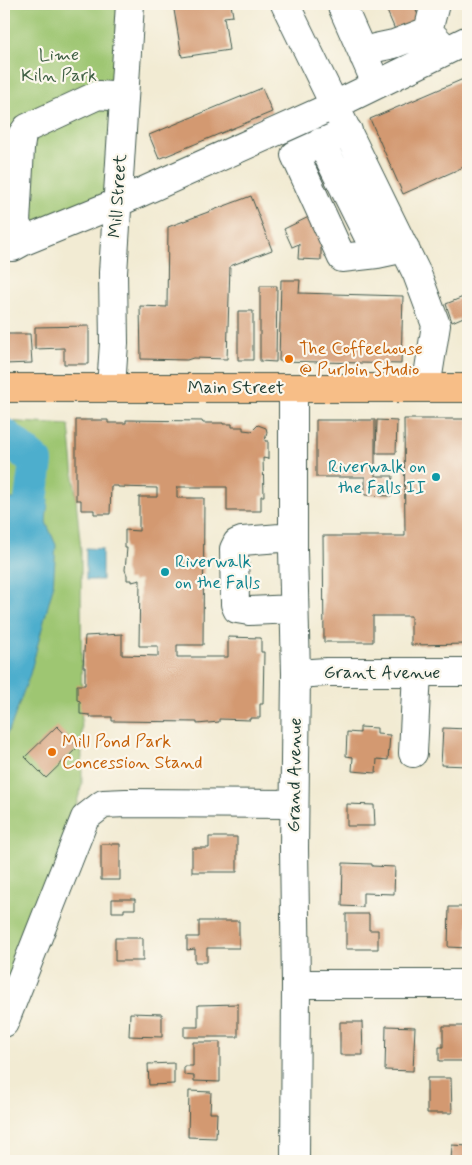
<svg xmlns="http://www.w3.org/2000/svg" width="472" height="1165" viewBox="0 0 472 1165" font-family="Mynerve,sans-serif">
  <rect width="100%" height="100%" fill="#fbf7ec"/>
  <filter id="ink" filterUnits="userSpaceOnUse"><feTurbulence type="fractalNoise" baseFrequency=".02" numOctaves="2"/><feDisplacementMap in="SourceGraphic" scale="10" xChannelSelector="R" yChannelSelector="G"/><feConvolveMatrix kernelMatrix="1 2 1 2 8 2 1 2 1" color-interpolation-filters="sRGB"/></filter>
  <filter id="wash" filterUnits="userSpaceOnUse"><feTurbulence type="fractalNoise" baseFrequency=".0096" numOctaves="4" result="noise"/><feDisplacementMap in="SourceGraphic" scale="20" xChannelSelector="R" yChannelSelector="G"/><feGaussianBlur stdDeviation="1.12" result="paint"/><feColorMatrix in="noise" values="0 0 0 0 0 0 0 0 0 0 0 0 0 0 0 0 0 1.4 0 .05"/><feComposite in="paint" operator="in"/></filter>
  <g filter="url(#wash)">
    <rect width="100%" height="100%" fill="#f2ebd3"/>
    <path fill="#9ec672" stroke="#5e8253" d="M4,4H118L110,192L4,244Z
      M4,421L69,425L81,551L82,784L42,928L4,1039Z"/>
    <path fill="#4eaecd" stroke="#367680" d="M4,499H48L46,522L56,545L53,587L30,674L11,726L4,739Z
      M86,548L102,549V580H86Z"/>
    <g fill="none" stroke-linecap="round" stroke-linejoin="round">
      <path stroke="#4eaecd" stroke-width="34" d="M4,435L36,462L21,577L4,616"/>
    </g>
    <g id="blocks">
      <path fill="#d39971" d="M173,4H231L233,16L224,17L229,50L182,57Z
        M384,4H413L424,28L399,39Z
        M468,77V165L403,194L370,119Z
        M262,88L272,112L159,159L149,135Z
        M251,196L272,250L230,266L227,359L193,358L187,360L141,359L140,306L167,307L168,227Z
        M317,213L321,236V260L298,259L299,244L292,247L284,229Z
        M281,280H300L299,293L403,296L401,364L279,361Z
        M260,286H277L276,362L260,361Z
        M468,295V315L452,322L446,304Z
        M238,311H253V360H238Z
        M89,326V364H64V348L35,349V327Z
        M4,334H30L32,363L4,364Z
        M404,419H468V644L411,645V616H373V642H324L323,536H405Z
        M76,420H108V423H126V420L202,421L203,423H223V424H232V427H243V430L252,431L258,425L266,428L267,432L265,441H268V459L263,458L264,496H261V511H227V487H177V498H204L203,645H177V657H228V637L261,638V652H264L263,704H260V718H250V720L219,719V722L197,724V722L112,721V717H90V715L80,714V701L77,700V685H85V667H83L85,636L122,634V655L158,656V646H139L140,580L132,582V580H127V575L125,570L127,548H125V530L139,531V497H157V488L118,487V486H111L110,514H94V510H81V500H76Z
        M316,420H375V476H393L391,496L365,495V477H316Z
        M377,420L397,421L396,453H376Z
        M57,726L78,747L46,778L25,757Z
        M360,727L377,728V734L390,735L388,760L377,759L376,773L352,771L353,757L346,756L347,732L360,733Z
        M443,728L468,729V766L441,765Z
        M347,804L374,805L375,826H347Z
        M209,837H237V872H192V848H209Z
        M101,844H120V880H101Z
        M343,863L372,864V866L395,867L394,894L363,893V907L342,906Z
        M466,885H468V948L448,947L449,907H465Z
        M112,899H135V909H124V912H112Z
        M346,914H369V930H378V949H346Z
        M199,921H239V948H207V962H195V949L187,950V937H199Z
        M115,938H143V961H115Z
        M238,1004V1037H184V1027H198V1005Z
        M130,1013L162,1014V1037L129,1036Z
        M340,1022H362L363,1055H340Z
        M386,1026L415,1027L413,1071L385,1070Z
        M443,1026H468V1061H439V1047H443Z
        M193,1042H220V1082L194,1081V1076L184,1075V1066H193Z
        M174,1063V1084L149,1085L148,1064Z
        M427,1078H451L452,1113H427Z
        M189,1091L211,1092L210,1113H217L216,1138L188,1137Z
        M452,1145L468,1146V1161H451Z"/>
    </g>
  </g>
  <g filter="url(#ink)">
    <use href="#blocks" fill-opacity="0" stroke="#3f574c" stroke-width="1"/>
    <g fill="none" stroke-linecap="round" stroke-linejoin="round">
      <g stroke="#3f574c" stroke-width="30">
        <path id="minor" d="M285,4L417,274L436,325L426,388
          M341,4L371,72
          M428,31L435,4
          M364,57L375,48L394,44L428,31L447,50
          M348,131L295,155L342,258L377,254L405,248
          M321,142L377,254
          M24,241L16,223L20,148L22,135L27,128L98,95L124,97
          M13,247L24,241L117,203L335,105L468,40
          M111,388L114,343L113,273L130,4
          M293,388V550L296,674L294,848L296,984L295,1161
          M293,537L242,541L237,543L234,549L235,604L237,609L249,611L294,609
          M296,674L327,672H468
          M413,753L417,672
          M296,984H468
          M4,1023L85,818L103,804L126,803L294,804"/>
      </g>
      <g stroke="#3f574c" stroke-width="30">
        <path id="major" d="M4,388H468"/>
      </g>
      <use href="#minor" stroke="#fff" stroke-width="28"/>
      <use href="#major" stroke="#f7be87" stroke-width="28"/>
    </g>
  </g>
  <g fill="#e8710a" stroke="#fbf7ec" stroke-width="2">
    <circle cx="289" cy="359" r="5"/>
    <circle cx="52" cy="752" r="5"/>
  </g>
  <g fill="#0f9aa8" stroke="#fbf7ec" stroke-width="2">
    <circle cx="436" cy="477" r="5"/>
    <circle cx="165" cy="572" r="5"/>
  </g>
  <g text-anchor="middle" dominant-baseline="central" stroke-width="4.5" stroke-linejoin="round" paint-order="stroke">
    <g font-size="18" fill="#3f5f44" stroke="#fbf7ec">
      <text x="59" y="55">Lime<tspan x="59" dy="21">Kiln Park</tspan></text>
    </g>
    <g font-size="18" fill="#1f3d34" stroke="#fbf7ec">
      <text transform="translate(118 196) rotate(-86)">Mill Street</text>
      <text x="236" y="388">Main Street</text>
      <text x="382" y="673">Grant Avenue</text>
      <text transform="translate(295 775) rotate(-89)">Grand Avenue</text>
    </g>
    <g font-size="18" fill="#c56008" stroke="#fbf7ec" text-anchor="start">
      <text x="299" y="349">The Coffeehouse<tspan x="299" dy="21">@ Purloin Studio</tspan></text>
      <text x="62" y="742">Mill Pond Park<tspan x="62" dy="21">Concession Stand</tspan></text>
    </g>
    <g font-size="18" fill="#0d838f" stroke="#fbf7ec" text-anchor="end">
      <text x="426" y="467">Riverwalk on<tspan x="426" dy="21">the Falls II</tspan></text>
      <text x="175" y="562" text-anchor="start">Riverwalk<tspan x="175" dy="21">on the Falls</tspan></text>
    </g>
  </g>
  <rect width="472" height="1165" fill="none" stroke="#fbf7ec" stroke-width="20"/>
</svg>
